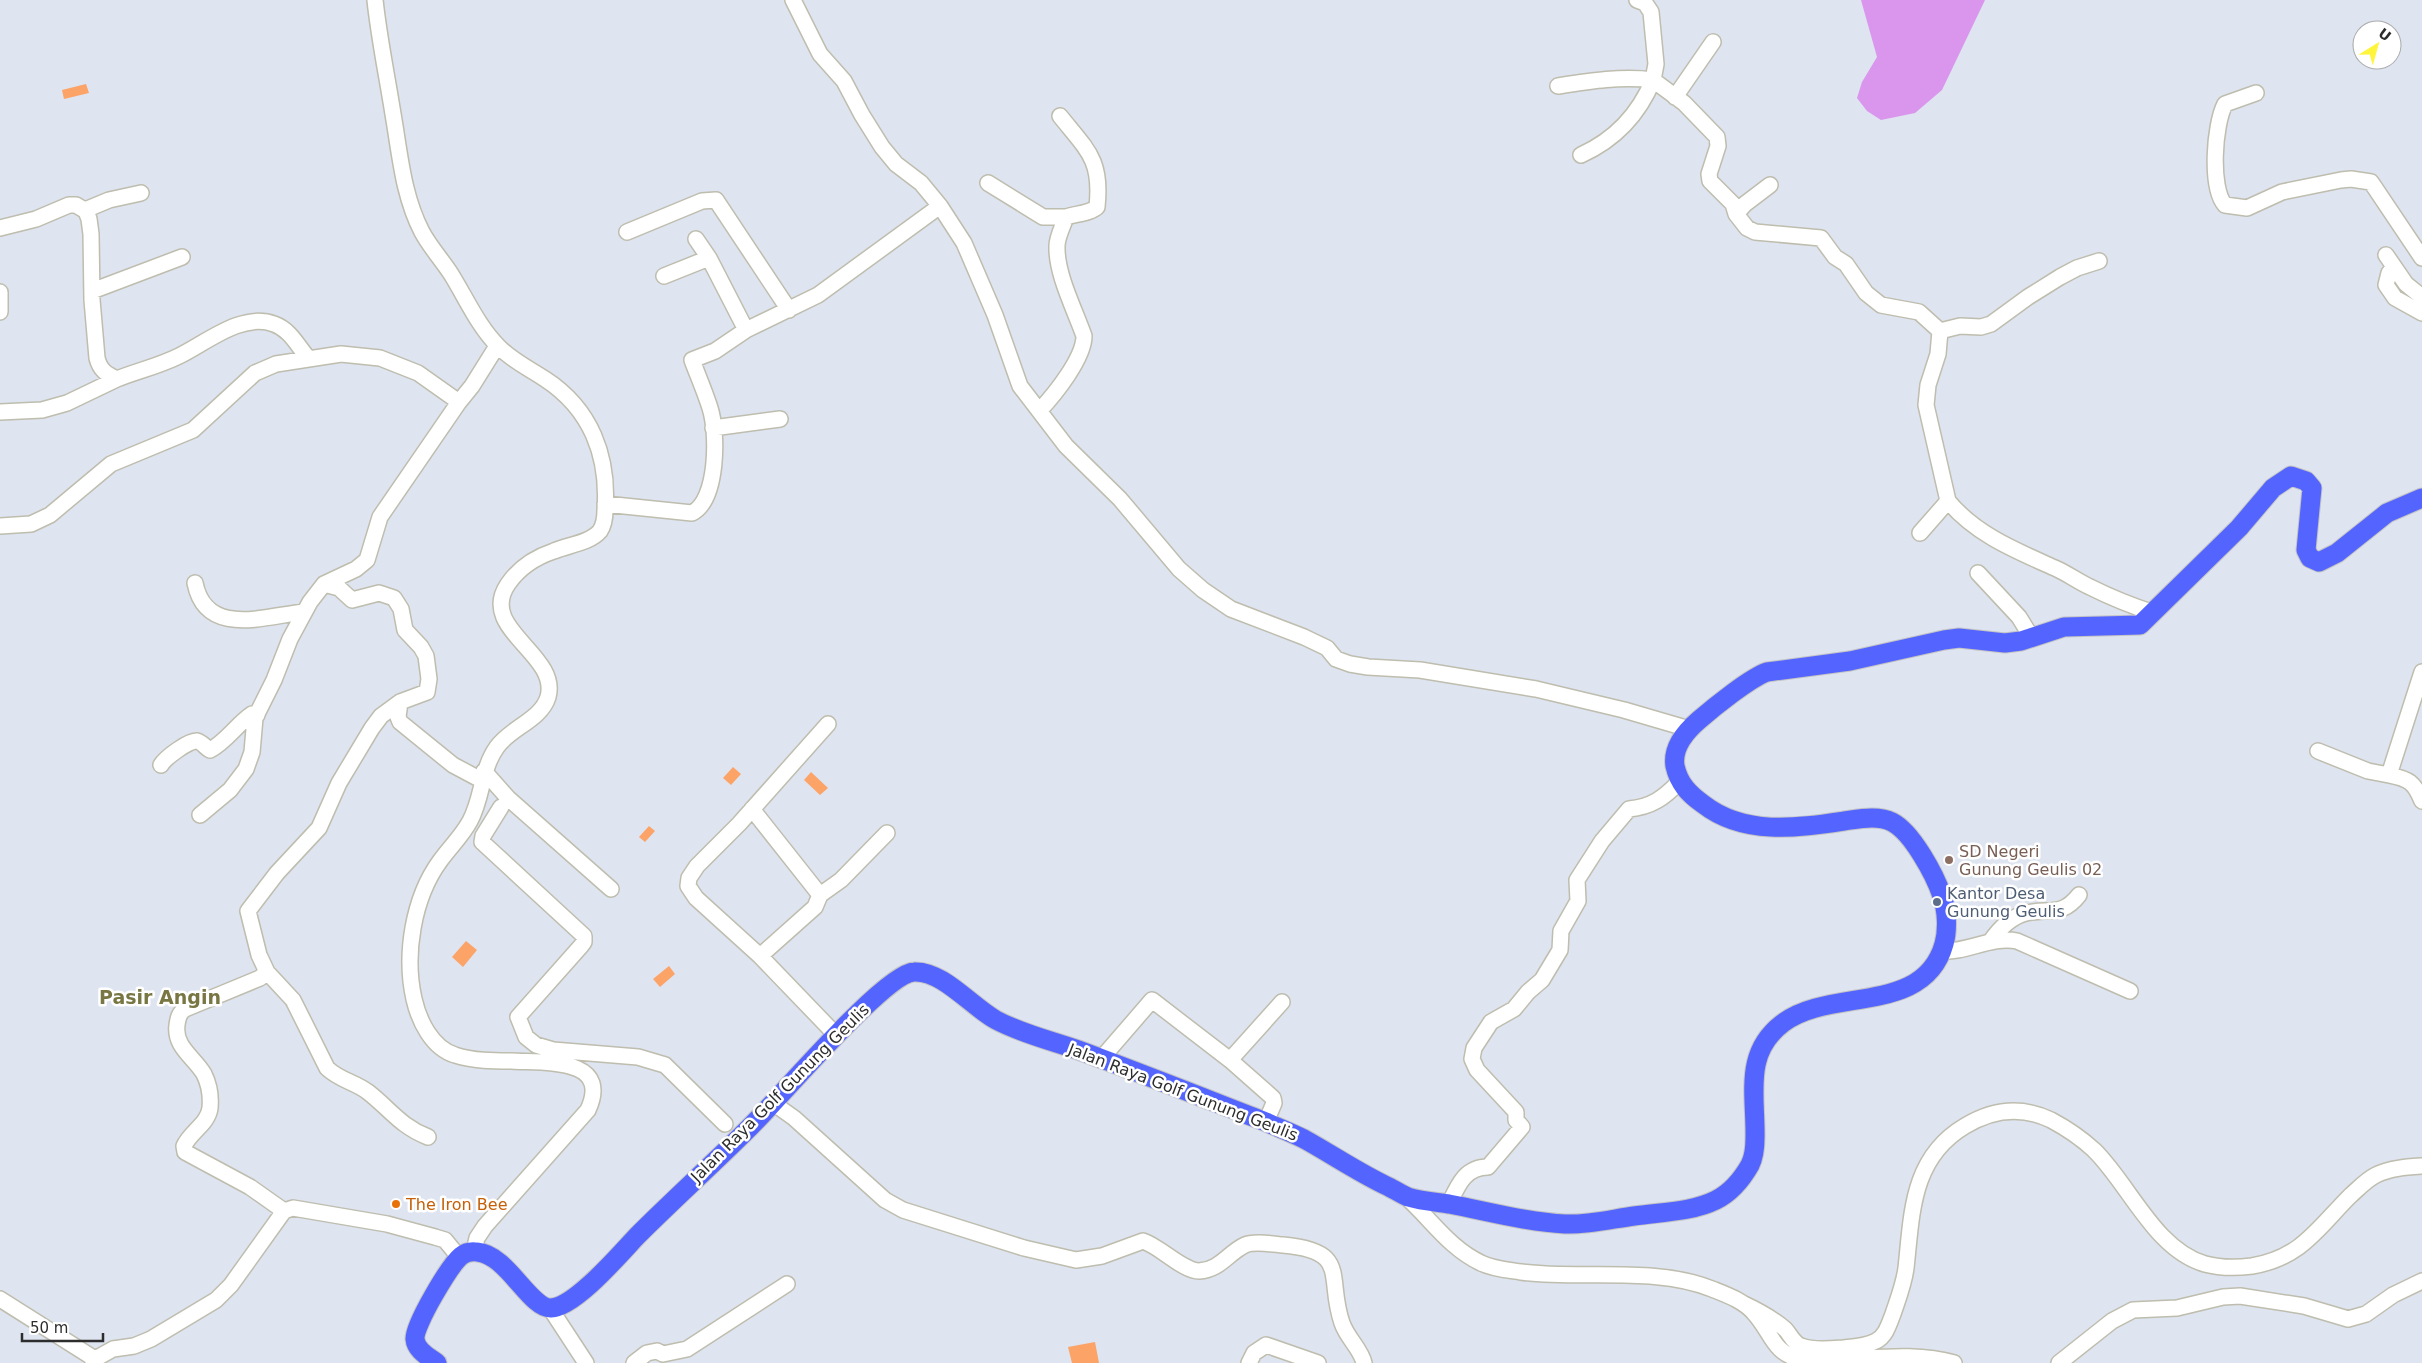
<svg xmlns="http://www.w3.org/2000/svg" width="2422" height="1363" viewBox="0 0 2422 1363" font-family="'DejaVu Sans',sans-serif">
  <rect width="100%" height="100%" fill="#dee4f0"/>
  <path fill="#da96ec" d="M1861,0H1985L1942,90L1915,113L1881,120L1867,111L1857,98L1862,82L1877,57Z"/>
  <path fill="#fca367" d="M86,84L89,93L64,99L62,90Z
    M733,767L741,774L731,785L723,778Z
    M811,772L828,788L820,795L804,780Z
    M649,826L655,831L645,842L639,837Z
    M466,941L477,950L463,967L452,957Z
    M669,966L675,974L660,987L653,979Z
    M1095,1342L1099,1363H1072L1068,1347Z"/>
  <g fill="none" stroke-linecap="round" stroke-linejoin="round">
    <g stroke="#bebdae" stroke-width="18">
      <path id="minor" d="M375,0C379,38 387,76 393,114C400,154 403,196 422,232C430,247 442,260 451,274C466,298 478,326 498,346C511,360 530,369 545,379C591,409 609,456 605,510C605,517 604,525 600,531C590,543 568,545 554,551C536,557 519,568 508,584C477,629 560,654 548,697C541,720 510,728 497,747C481,769 483,797 470,821C462,836 450,847 440,861C413,898 404,955 414,999C419,1021 432,1048 455,1055C473,1061 494,1061 512,1061C544,1063 612,1057 588,1110L485,1226L477,1238L474,1251
        M793,0L820,54L844,81L862,115L882,147L896,164L921,183L940,206L964,243L995,315L1020,386L1066,446L1120,499L1179,569L1203,590L1231,609L1304,637L1327,648L1336,659L1350,664L1368,667L1420,670L1536,689L1624,710L1689,729
        M1637,0L1645,3L1651,12L1656,64L1653,80L1684,103L1717,137L1718,146L1709,174L1710,181L1733,204L1736,214L1747,228L1755,232L1821,238L1835,257L1846,264L1866,293L1881,305L1919,312L1940,331L1938,354L1928,385L1926,405L1948,501C1976,535 2017,551 2057,569C2068,574 2079,582 2090,587C2110,597 2132,606 2154,613
        M1558,86C1590,81 1621,76 1653,80C1639,114 1614,140 1581,155
        M2256,93L2225,104C2214,125 2210,188 2225,205L2247,208L2282,192L2341,180L2351,179L2371,182L2422,258
        M1675,97L1713,42
        M988,183L1043,217H1066
        M85,210L109,200L141,193
        M1736,214L1745,204L1770,185
        M0,228L36,219L69,205H76L86,211L89,219L91,234L92,300L97,358C100,370 106,374 117,379C137,371 159,366 179,356C206,343 242,312 274,324C291,330 298,347 309,359
        M627,232L702,201L716,200L789,310
        M696,239L709,258L746,330
        M2386,255L2406,284L2422,297
        M2394,267L2389,273L2386,285L2395,298L2422,313
        M664,276L709,258
        M92,291L182,257
        M0,292V312
        M1940,331L1960,326L1981,327L1991,324L2028,297L2060,277L2077,268L2099,261
        M1040,410C1055,394 1084,358 1084,336C1075,310 1056,274 1057,246C1057,237 1063,226 1066,217C1075,214 1091,213 1097,207C1102,160 1088,151 1060,116
        M0,412L42,410L67,403L117,379
        M713,428L780,419
        M605,504L692,513C718,500 718,433 710,408C705,392 698,376 692,360L715,351L746,330L818,295L940,206
        M0,526L31,524L50,515L111,464L193,430L255,373L276,364L341,354L380,358L418,373L459,402
        M1920,533L1948,501
        M1978,573L2019,617L2032,638
        M195,583C206,638 265,616 304,612
        M324,584L339,588L352,600L379,593L394,598L401,609L405,630L421,647L426,656L429,679L427,692L400,702L398,717L400,722L453,765L483,781
        M400,702L381,716L372,728L339,783L319,828L277,873L248,911L259,955L267,972L293,1000L327,1068C339,1080 355,1082 368,1092C390,1109 400,1126 428,1137
        M828,724L739,824L697,866L689,878L688,886L696,898L760,956L837,1036
        M2318,751L2368,771L2389,775L2422,672
        M161,765C165,758 189,740 197,741C202,742 206,748 210,750C226,742 237,724 252,714L257,715
        M484,771L508,798L611,889
        M2389,775C2409,779 2414,782 2422,801
        M501,807L483,836L482,842L584,936V942L581,946L518,1017L526,1037L536,1045L553,1050L638,1057L665,1065L725,1124
        M752,809L820,895L815,907L760,956
        M200,815L230,790L246,769L252,752L255,718L274,680L290,639L310,602L324,584L356,569L367,560L380,517L459,402L472,386L497,346
        M820,895L841,880L887,833
        M1990,942C1999,929 2010,917 2026,913C2049,908 2062,917 2079,895
        M1941,951C1966,953 1991,936 2017,941L2130,991
        M267,972L260,978L185,1009C179,1013 178,1018 177,1025C174,1047 194,1057 204,1074C209,1084 211,1097 210,1108C208,1124 190,1132 184,1146L185,1152L250,1187L284,1211L293,1208L387,1224L435,1237L445,1240L459,1257
        M1101,1059L1152,1000L1230,1060L1273,1098L1274,1103L1266,1122
        M1230,1060L1282,1002
        M773,1103L794,1118L885,1200L903,1210L1024,1248L1076,1260L1102,1256L1143,1241C1161,1247 1183,1271 1199,1271C1220,1270 1228,1253 1245,1245C1254,1241 1272,1244 1283,1245C1351,1251 1326,1277 1342,1323C1347,1338 1361,1349 1364,1363
        M1405,1196C1431,1219 1449,1248 1481,1263C1493,1269 1508,1270 1521,1272C1581,1280 1656,1266 1712,1289C1727,1295 1744,1301 1754,1313C1771,1331 1773,1354 1800,1359C1851,1363 1907,1349 1954,1363
        M1449,1204C1458,1185 1465,1167 1488,1167L1522,1127L1516,1120V1112L1477,1070L1472,1059L1474,1048L1491,1022L1514,1009L1528,992L1542,980L1560,950L1561,931L1578,901L1577,880L1602,841L1629,809C1651,807 1664,798 1679,782
        M0,1299L95,1359
        M1744,1304C1759,1311 1772,1318 1785,1329C1790,1334 1793,1343 1801,1346C1813,1351 1830,1349 1843,1348C1853,1347 1867,1346 1876,1341C1886,1336 1889,1324 1893,1314C1898,1299 1904,1284 1906,1268C1912,1214 1911,1158 1965,1126C1993,1109 2022,1106 2051,1120C2066,1128 2081,1138 2094,1150C2129,1184 2155,1250 2205,1264C2220,1268 2237,1268 2252,1266C2301,1258 2318,1228 2350,1196C2358,1189 2366,1180 2376,1175C2390,1168 2407,1167 2422,1166
        M550,1308L586,1363
        M93,1363L95,1359L113,1349L134,1346L151,1339L216,1300L231,1285L284,1211
        M634,1363L647,1353L657,1351L663,1354L687,1349L787,1284
        M1249,1363L1254,1353L1266,1345L1318,1363
        M2059,1363L2112,1321L2133,1310L2177,1308L2223,1297L2240,1296L2304,1306L2348,1319L2366,1314L2393,1295L2422,1281"/>
    </g>
    <g stroke="#c4c4c4" stroke-width="21">
      <path id="major" d="M437,1363C429,1357 416,1351 415,1339C414,1325 450,1265 461,1256C466,1252 471,1251 477,1252C507,1254 530,1309 551,1308C575,1307 620,1254 637,1236C674,1199 714,1163 751,1126C778,1100 885,973 914,972C942,970 972,1007 996,1020C1022,1034 1053,1041 1081,1051C1143,1074 1204,1098 1266,1122C1279,1128 1292,1133 1304,1139C1333,1155 1359,1173 1389,1187C1395,1190 1401,1194 1408,1197C1421,1201 1435,1202 1449,1204C1487,1211 1526,1222 1565,1224C1588,1225 1612,1219 1634,1216C1661,1212 1692,1212 1716,1200C1730,1193 1742,1179 1750,1165C1754,1157 1755,1148 1755,1138C1756,1095 1743,1053 1783,1023C1830,987 1924,1016 1944,944C1948,930 1947,910 1942,896C1935,875 1912,832 1892,822C1878,815 1859,819 1844,821C1797,828 1744,836 1703,804C1689,794 1679,784 1675,766C1672,747 1685,732 1699,720C1714,707 1750,678 1767,672L1850,661L1944,640L1959,638L2005,643L2021,641L2064,627L2140,625L2239,528L2273,488L2291,476L2306,481L2312,488L2306,550L2310,558L2319,562L2337,553L2387,513L2422,498"/>
    </g>
    <use href="#minor" stroke="#fff" stroke-width="15"/>
    <use href="#major" stroke="#5465ff" stroke-width="19"/>
  </g>
  <circle fill="#8d6e63" stroke="#fff" stroke-width="2" cx="1949" cy="860" r="5"/>
  <circle fill="#5c6f8a" stroke="#fff" stroke-width="2" cx="1937" cy="902" r="5"/>
  <circle fill="#e8710a" stroke="#fff" stroke-width="2" cx="396" cy="1204" r="5"/>
  <g text-anchor="middle" dominant-baseline="central" stroke-width="5" stroke-linejoin="round" paint-order="stroke">
    <g font-size="16" fill="#785e54" stroke="#fff" text-anchor="start">
      <text x="1959" y="851">SD Negeri<tspan x="1959" dy="18">Gunung Geulis 02</tspan></text>
    </g>
    <g font-size="16" fill="#4e5e75" stroke="#fff" text-anchor="start">
      <text x="1947" y="893">Kantor Desa<tspan x="1947" dy="18">Gunung Geulis</tspan></text>
    </g>
    <g font-size="16" fill="#2d2d2d" stroke="#fff">
      <text transform="translate(1183 1092) rotate(21)">Jalan Raya Golf Gunung Geulis</text>
      <text transform="translate(780 1093) rotate(-45)">Jalan Raya Golf Gunung Geulis</text>
    </g>
    <g font-size="16" fill="#c56008" stroke="#fff" text-anchor="start">
      <text x="406" y="1204">The Iron Bee</text>
    </g>
    <g font-size="19" font-weight="bold" fill="#787642" stroke="#fff">
      <text x="160" y="997">Pasir Angin</text>
    </g>
  </g>
  <g transform="translate(2377 45) rotate(37)"><circle r="24" fill="#ffffff" stroke="#ababab"/>
  <path d="M0-4L9 19L0 12L-9 19Z" fill="#fff53c"/>
  <text y="-8" font-size="14" font-weight="bold" text-anchor="middle" fill="#2d2d2d">U</text>
  </g>
  <path d="M22 1333v8h81v-8" fill="none" stroke="#2d2d2d" stroke-width="2.5"/>
  <text x="30" y="1333" font-size="15" fill="#2d2d2d" stroke="#ffffff" stroke-width="4" paint-order="stroke">50 m</text>
</svg>
